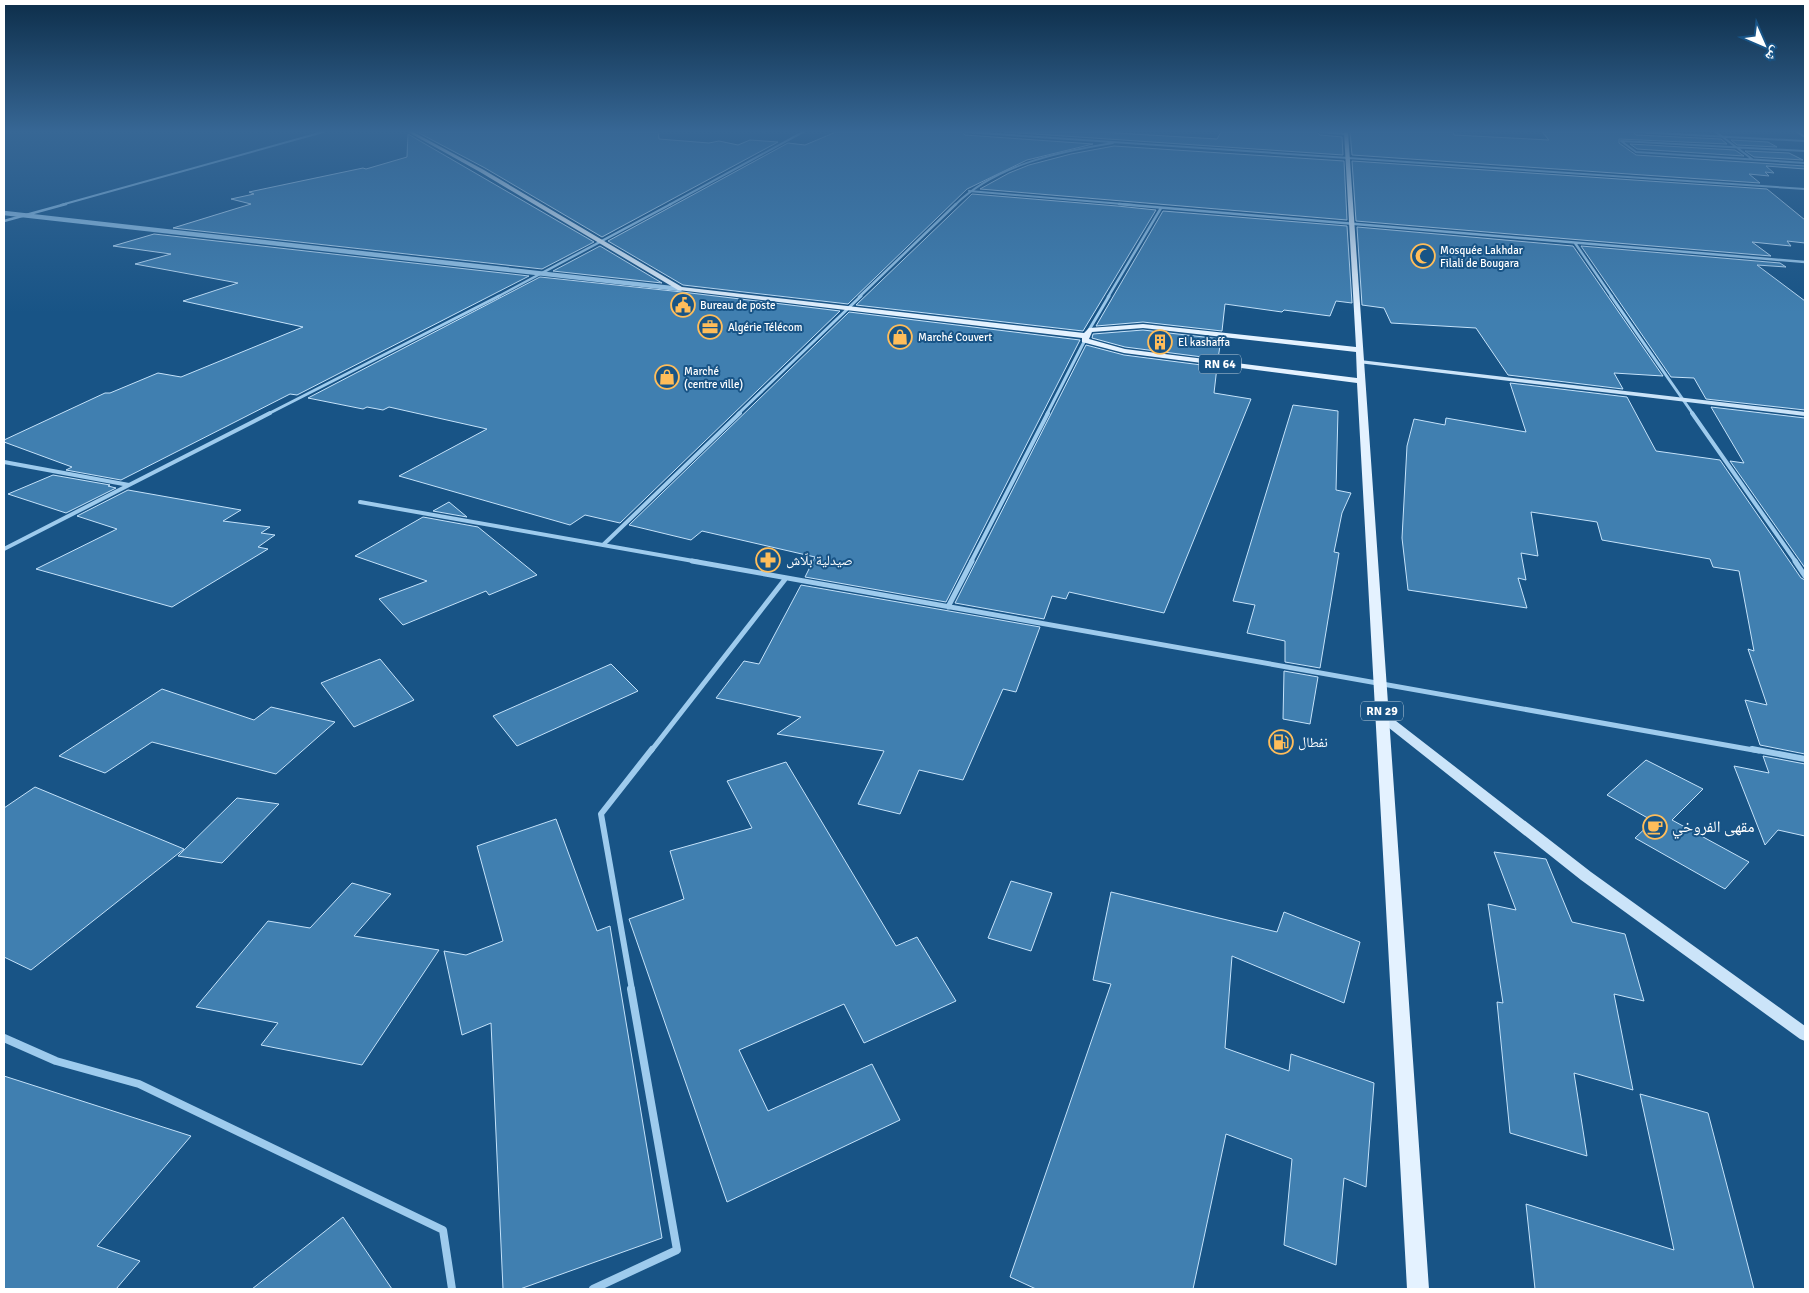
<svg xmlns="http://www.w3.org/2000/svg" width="1809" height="1293" viewBox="0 0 1809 1293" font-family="Signika,'Noto Naskh Arabic',sans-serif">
  <rect width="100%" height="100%" fill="#185486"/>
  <path fill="#407fb0" stroke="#c4e2fa" d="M417,132H658L659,139L709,143L719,141L738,145L750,140L778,142L602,237L485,168Z
    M836,132H962L965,135L1093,144L1027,160L967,189L848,304L683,285L608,241L788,143L805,145Z
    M1005,132H1099L1217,139L1221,132H1317L1320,135L1342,137L1343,155Z
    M1350,132H1453L1454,135L1549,140L1542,132H1633L1636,135L1721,139L1727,144L1619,139V143L1636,155L1805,166V169L1766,166L1774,173L1765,172L1769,176L1749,174L1760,183L1352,155Z
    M408,134L594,242L542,269L173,228L251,204L231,199L254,194L249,192L363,168L366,169L407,157Z
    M1731,140L1768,142L1777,147L1737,145Z
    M1630,144L1735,150L1744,156L1637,149Z
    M1114,146L1344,161L1347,220L980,189L1009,173L1029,165L1071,154Z
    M1745,151L1789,153L1803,160L1754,157Z
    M1352,161L1767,189L1805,220V243L1787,241L1791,246L1752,242L1771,256L1356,221Z
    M972,194L1117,206L1156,210L1083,331L856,305Z
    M1163,211L1347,226L1352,303L1336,301L1330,316L1284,310L1282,312L1225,304L1222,331L1143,322L1096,326Z
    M1357,227L1573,246L1663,376L1614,373L1623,389L1508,375L1476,328L1391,323L1384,308L1362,305Z
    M154,234L529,276L297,395L290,394L121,480L66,470L72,467L4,442V440L105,393H110L158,373L181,377L303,327L183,301L238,283L135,264L171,254L113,246Z
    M600,246L662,283L553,271Z
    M1581,246L1780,263L1786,267L1757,265L1805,301V410L1706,399L1694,378L1671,377Z
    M540,277L682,292L840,311L620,523L585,515L570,525L399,476L487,429L389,407L383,410L367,407L363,409L308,398Z
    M849,312L1080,340L946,602L805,577L815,557L702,531L691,540L629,525Z
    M1143,330L1221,339L1218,359L1125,347L1092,338L1093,334Z
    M1086,345L1124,355L1217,367L1214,393L1251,399L1164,613L1069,592L1066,599L1052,596L1044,619L955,603Z
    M1510,383L1627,397L1656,451L1720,460L1801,578L1805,580V754L1760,745L1745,700L1767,705L1748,649L1754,651L1739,571L1713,567L1710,559L1602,540L1597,522L1531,512L1538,556L1521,553L1526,580L1518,578L1527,608L1408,590L1402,538L1407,446L1414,419L1445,425L1446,418L1526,432Z
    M1293,405L1338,411L1336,490L1351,493L1342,513L1334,552L1339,553L1320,668L1285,662V641L1247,633L1255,605L1233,601Z
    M1711,407L1805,418V568L1730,461L1744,463Z
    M53,475L110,485L108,486L116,488L66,513L8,494Z
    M128,490L241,510L223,521L270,527L261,533L275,535L258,547L268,549L172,607L36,569L117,529L77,516Z
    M449,502L467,517L433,511Z
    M423,517L478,527L537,575L489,595L486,591L403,625L379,599L427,581L355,556Z
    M801,585L1040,627L1016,692L1003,689L963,780L919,770L900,814L858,804L884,751L777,734L801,717L716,698L744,661L759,664Z
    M380,659L414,700L354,727L321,683Z
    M611,664L638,691L517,746L493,716Z
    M1284,671L1318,677L1310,724L1283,719Z
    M162,689L254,720L271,707L335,722L276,774L152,742L105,773L59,756Z
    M1763,756L1805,764V836L1778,830L1765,845L1734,766L1769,773Z
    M1646,760L1703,789L1672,820L1749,862L1725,889L1635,838L1653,821L1607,795Z
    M786,762L896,946L917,937L956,1001L864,1043L844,1004L739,1050L768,1111L872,1064L900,1120L727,1202L629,919L684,899L670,851L752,828L727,781Z
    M35,787L184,849L31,970L4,957V808Z
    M237,798L279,804L222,863L178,856Z
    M556,819L597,931L610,926L662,1238L520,1289H503L491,1023L462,1035L444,951L466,955L503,941L477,846Z
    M1494,852L1546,859L1572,922L1625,934L1644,1001L1614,994L1633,1090L1574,1073L1587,1156L1510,1133L1497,1002L1503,1003L1488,904L1516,910Z
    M1011,881L1052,893L1031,951L988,938Z
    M352,883L391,894L354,936L439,950L362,1065L261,1045L278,1023L196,1007L268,921L310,928Z
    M1111,892L1277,932L1284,912L1360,942L1344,1003L1232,956L1225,1048L1289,1071L1291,1054L1374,1083L1366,1187L1344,1178L1336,1265L1284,1245L1292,1159L1226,1134L1193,1289H1036L1010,1277L1111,984L1093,980Z
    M4,1076L191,1136L97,1246L140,1261L116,1289H4Z
    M1640,1094L1708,1113L1754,1289H1535L1526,1204L1674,1250Z
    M343,1217L392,1289H252Z"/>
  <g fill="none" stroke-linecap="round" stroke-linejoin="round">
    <path stroke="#9ecbed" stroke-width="2" d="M965,132L1805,189
      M1320,132L1346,134
      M1636,132L1805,141
      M1716,132L1752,159
      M1797,132L1805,137
      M1805,151L1621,141L1636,152L1805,163
      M969,191L1134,205
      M61,205L323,132
      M669,205L803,132
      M955,205C996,165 1057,152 1113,143"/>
    <path stroke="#9ecbed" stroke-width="2.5" d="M1119,204L1805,262
      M4,221L66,204
      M1575,243L1612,297
      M497,297L671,204
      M859,297L956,204
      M1108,297L1161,208"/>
    <path stroke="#9ecbed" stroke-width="3" d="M1611,296L1693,414
      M1089,330L1109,296
      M268,414L499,296
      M738,414L861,296
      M1047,414L1085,340"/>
    <path stroke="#9ecbed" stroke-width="4" d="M1692,413L1796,562
      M4,462L129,485L4,549
      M129,485L270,413
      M360,502L699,562
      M603,545L740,413
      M971,562L1048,413"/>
    <path stroke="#9ecbed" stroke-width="5" d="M692,561L1759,751
      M1795,561L1805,576
      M948,607L972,561
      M651,751L786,578"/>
    <path stroke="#9ecbed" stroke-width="6" d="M1752,749L1805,759
      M632,990L601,814L652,749"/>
    <path stroke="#9ecbed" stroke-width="8" d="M4,1038L56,1061L139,1084L443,1230L452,1289
      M593,1289L677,1250L631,989"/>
    <path stroke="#9ecbed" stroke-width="4.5" d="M4,213L680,289"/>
    <path fill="#cbe4f9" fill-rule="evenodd" d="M1360,360L1805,412V416L1358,363V361Z
      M1383,713L1387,714L1591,872L1805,1026V1041L1800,1039L1581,880L1379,720L1378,717Z"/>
    <path fill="#e4f2ff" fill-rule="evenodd" d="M408,132H413L484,170L682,287L1084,333L1089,328L1143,324L1356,347L1344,132H1348L1429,1289H1407L1357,383L1124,353L1082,342V338L678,290L480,172ZM1143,328L1356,352L1357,378L1125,349L1089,339L1092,332Z"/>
  </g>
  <linearGradient id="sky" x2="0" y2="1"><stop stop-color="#0d2e4a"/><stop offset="0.42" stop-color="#376795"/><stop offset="1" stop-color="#376795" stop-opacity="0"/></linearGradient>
  <rect width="1809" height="313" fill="url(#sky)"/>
  <defs>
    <g id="mosque-ring" transform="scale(1.25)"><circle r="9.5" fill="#185486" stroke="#ffbd5a" stroke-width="1.5"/><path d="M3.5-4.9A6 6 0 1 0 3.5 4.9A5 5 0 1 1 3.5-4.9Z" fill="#ffbd5a"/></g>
    <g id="civic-ring" transform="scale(1.25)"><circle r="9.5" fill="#185486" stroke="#ffbd5a" stroke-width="1.5"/><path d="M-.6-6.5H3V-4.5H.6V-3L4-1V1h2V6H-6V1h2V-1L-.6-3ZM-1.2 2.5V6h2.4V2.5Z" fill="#ffbd5a"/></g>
    <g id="office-ring" transform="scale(1.25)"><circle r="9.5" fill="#185486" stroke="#ffbd5a" stroke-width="1.5"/><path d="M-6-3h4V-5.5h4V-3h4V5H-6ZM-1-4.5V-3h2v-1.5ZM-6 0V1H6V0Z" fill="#ffbd5a"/></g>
    <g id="shop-ring" transform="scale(1.25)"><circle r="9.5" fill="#185486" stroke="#ffbd5a" stroke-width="1.5"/><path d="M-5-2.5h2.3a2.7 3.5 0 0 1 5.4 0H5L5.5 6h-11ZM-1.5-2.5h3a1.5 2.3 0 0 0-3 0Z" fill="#ffbd5a"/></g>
    <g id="building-ring" transform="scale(1.25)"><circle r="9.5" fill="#185486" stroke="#ffbd5a" stroke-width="1.5"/><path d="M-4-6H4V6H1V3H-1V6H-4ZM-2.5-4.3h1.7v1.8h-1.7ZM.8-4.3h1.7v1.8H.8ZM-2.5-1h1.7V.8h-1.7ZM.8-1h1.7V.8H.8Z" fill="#ffbd5a"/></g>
    <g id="pharmacy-ring" transform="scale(1.25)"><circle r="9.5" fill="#185486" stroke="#ffbd5a" stroke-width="1.5"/><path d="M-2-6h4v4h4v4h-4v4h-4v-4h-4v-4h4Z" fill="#ffbd5a"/></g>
    <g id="fuel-ring" transform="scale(1.25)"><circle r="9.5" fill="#185486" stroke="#ffbd5a" stroke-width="1.5"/><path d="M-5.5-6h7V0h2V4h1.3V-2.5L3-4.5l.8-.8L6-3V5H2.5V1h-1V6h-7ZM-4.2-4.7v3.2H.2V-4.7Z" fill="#ffbd5a"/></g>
    <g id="cafe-ring" transform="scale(1.25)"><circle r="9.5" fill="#185486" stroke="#ffbd5a" stroke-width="1.5"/><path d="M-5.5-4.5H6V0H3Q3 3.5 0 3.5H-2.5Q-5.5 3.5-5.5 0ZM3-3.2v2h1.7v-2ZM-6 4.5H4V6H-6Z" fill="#ffbd5a"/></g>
  </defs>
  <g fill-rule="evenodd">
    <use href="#mosque-ring" x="1423" y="256"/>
    <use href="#civic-ring" x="683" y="305"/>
    <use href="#office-ring" x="710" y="327"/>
    <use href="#shop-ring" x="900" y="337"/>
    <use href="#building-ring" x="1160" y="342"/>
    <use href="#shop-ring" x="667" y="377"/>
    <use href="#pharmacy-ring" x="768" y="560"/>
    <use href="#fuel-ring" x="1281" y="742"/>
    <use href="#cafe-ring" x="1655" y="827"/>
  </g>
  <g text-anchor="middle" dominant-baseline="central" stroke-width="4" stroke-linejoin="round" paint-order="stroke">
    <g font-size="11" fill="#fff" stroke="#185486" text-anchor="start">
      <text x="1440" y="250">Mosquée Lakhdar<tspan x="1440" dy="13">Filali de Bougara</tspan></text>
      <text x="700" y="305">Bureau de poste</text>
      <text x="728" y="327">Algérie Télécom</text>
      <text x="918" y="337">Marché Couvert</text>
      <text x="1178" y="342">El kashaffa</text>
      <text x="684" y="371">Marché<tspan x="684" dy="13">(centre ville)</tspan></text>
    </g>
    <g fill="#185486" stroke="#baccdb" stroke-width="1">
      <rect x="1199" y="354.5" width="42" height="19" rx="4"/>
      <rect x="1361" y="701.5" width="42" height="19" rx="4"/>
    </g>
    <g font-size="12" font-weight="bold" fill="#fff">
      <text x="1220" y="364">RN 64</text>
      <text x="1382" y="711">RN 29</text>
    </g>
    <g font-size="14" fill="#fff" stroke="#185486" text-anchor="start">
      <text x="786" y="560">صيدلية بلّاش</text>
      <text x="1298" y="742">نفطال</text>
    </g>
    <g font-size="16" fill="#fff" stroke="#185486" text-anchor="start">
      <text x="1672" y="827">مقهى الفروخي</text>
    </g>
  </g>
  <rect width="1809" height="1293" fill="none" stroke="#ffffff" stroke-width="10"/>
  <g transform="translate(1764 45) rotate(135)" stroke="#185486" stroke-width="4" paint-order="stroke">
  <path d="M0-4L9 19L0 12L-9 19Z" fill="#ffffff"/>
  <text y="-8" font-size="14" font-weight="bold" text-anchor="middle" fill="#ffffff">ش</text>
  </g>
</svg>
